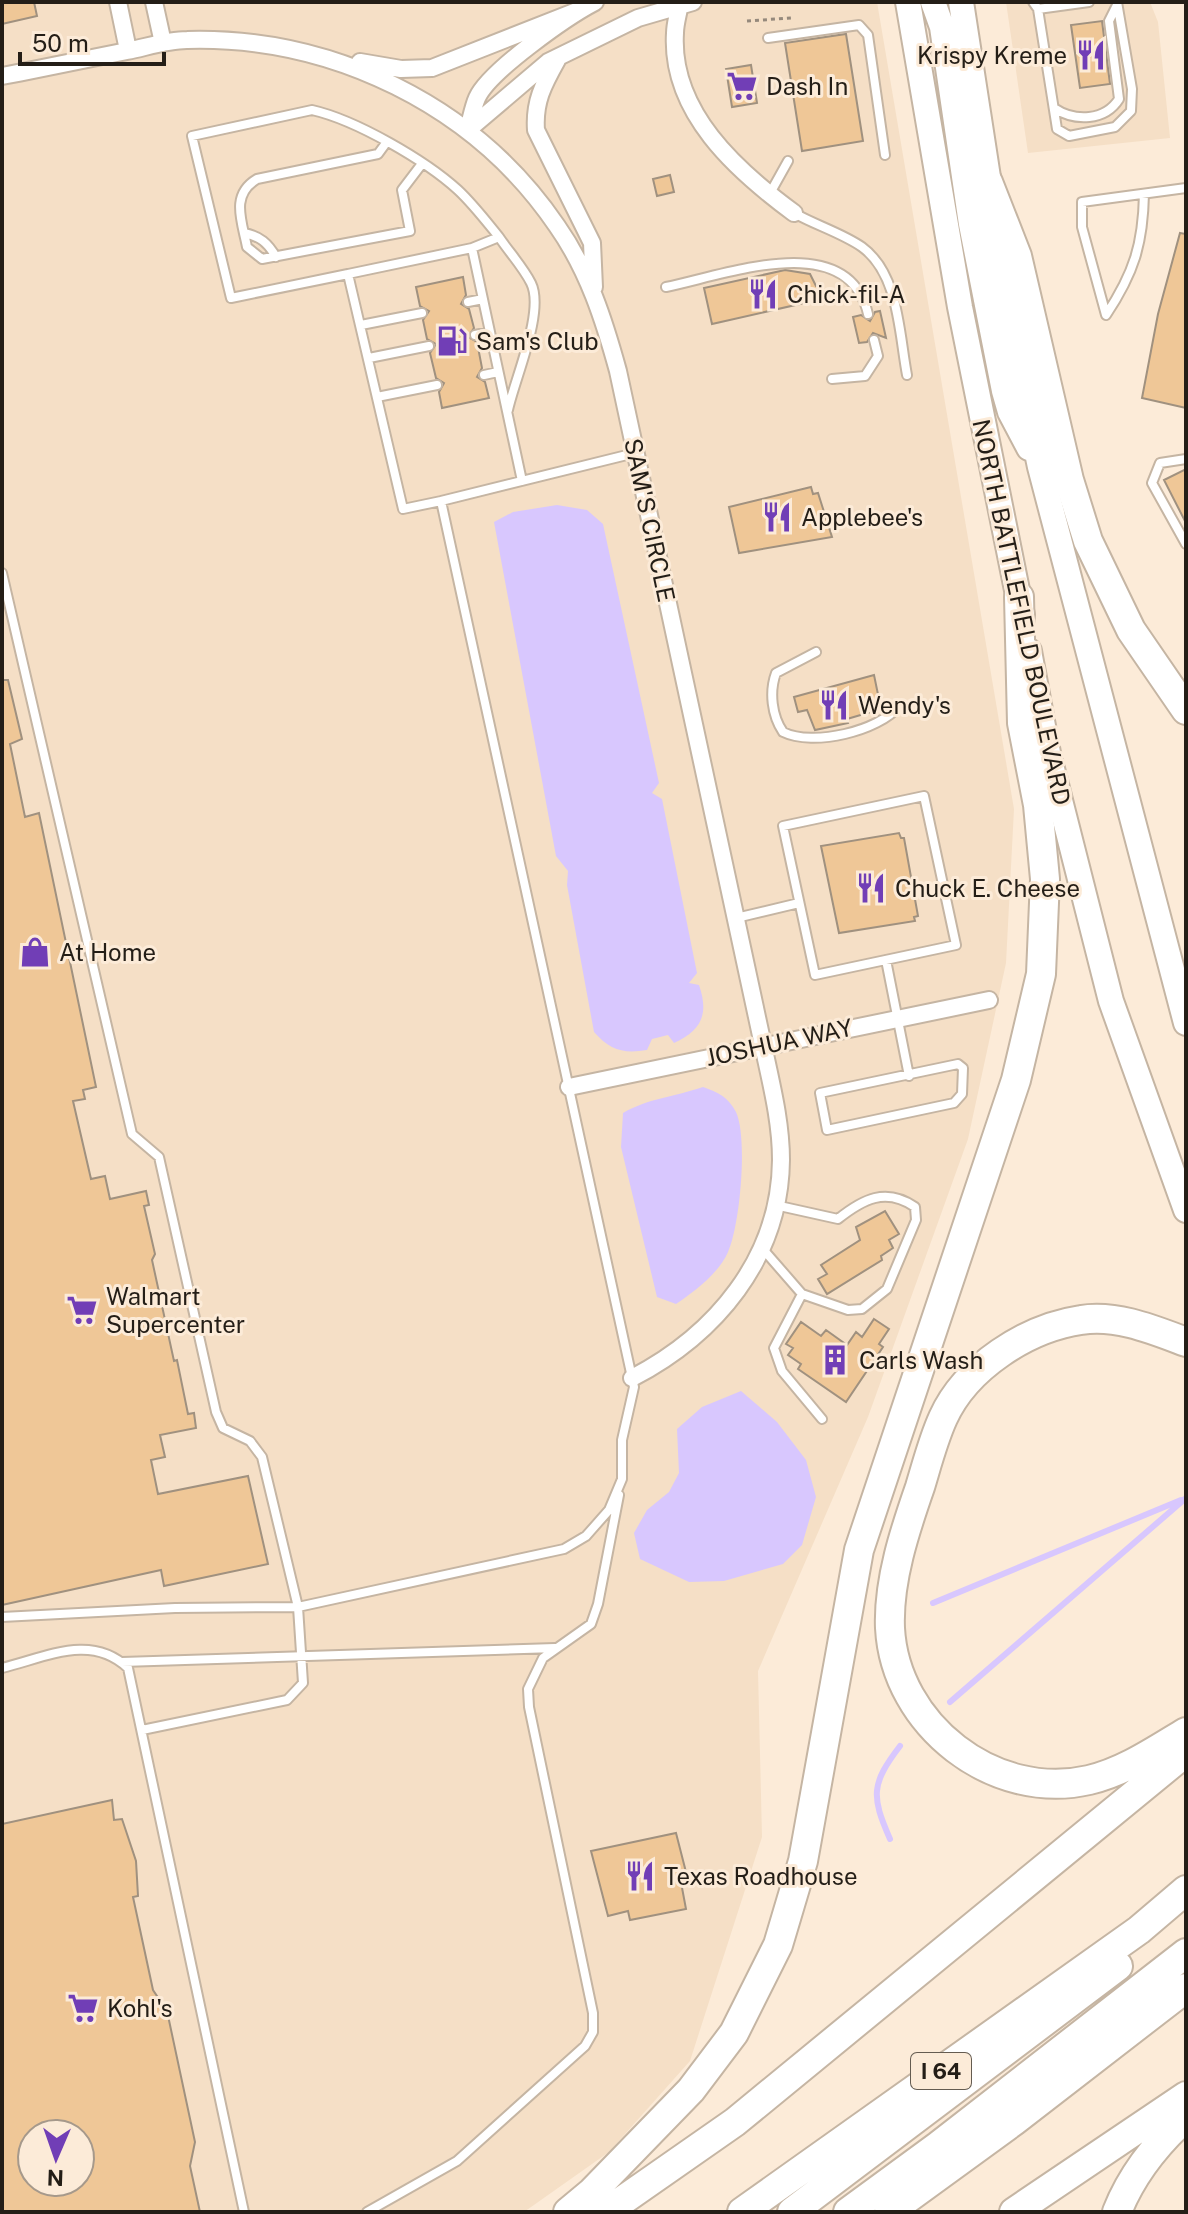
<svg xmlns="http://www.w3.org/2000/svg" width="1188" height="2214" viewBox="0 0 1188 2214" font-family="'Public Sans',sans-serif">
  <rect width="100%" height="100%" fill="#fcebd8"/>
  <path fill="#f5dfc6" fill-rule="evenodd" d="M2,2H877L1014,809L1006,963L968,1139L868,1417L758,1671L762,1837L690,2061L609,2152L524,2212H2ZM32,2134H80V2182H32Z
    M1006,2H1150L1158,22L1170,138L1028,153Z"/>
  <path fill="#d8c7fe" d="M557,505L587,510L603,524L659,783L652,793L662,799L697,973L689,983L699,985C709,1014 702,1030 674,1043L668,1035L652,1039L647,1050C623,1054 610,1050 594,1032L567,885L568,871L556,856L494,522L513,512Z
    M703,1087C718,1092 728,1097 736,1112C748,1138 740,1226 728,1252C719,1273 694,1292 676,1304L657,1297L621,1147L623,1113C649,1098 674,1097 703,1087Z
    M741,1391L777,1422L806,1460L816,1497L802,1545L783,1564L724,1581L689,1582L640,1559L634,1533L647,1510L669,1492L679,1473L677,1429L702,1407Z"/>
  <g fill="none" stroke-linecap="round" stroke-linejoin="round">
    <path stroke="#d8c7fe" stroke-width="6" d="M933,1603L1181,1500
      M950,1702L1186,1498
      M890,1839C871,1796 871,1784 900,1746"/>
  </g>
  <path fill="#efc797" stroke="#a0917f" stroke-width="2" fill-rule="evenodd" d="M2,2H34L37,16L2,24Z
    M1102,21L1110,84L1080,88L1071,25Z
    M846,34L863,141L802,151L785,43Z
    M751,65L757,103L732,107L726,69Z
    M670,175L674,192L657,196L653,179Z
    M1180,233L1186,234V408L1142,398L1158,314Z
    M785,270L810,274L816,286H819L822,299L712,324L704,288Z
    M463,277L466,295L461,304L469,309L474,328L468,337L477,342L482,368L477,377L485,382L489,398L442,408L439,392L444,383L436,378L430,353L436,344L427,339L423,320L429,311L420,306L416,287Z
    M880,311L886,338L873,333L867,342L859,343L853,317L861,315L870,321L875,312Z
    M1186,469V523L1164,480Z
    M811,487L813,494L818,493L832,537L739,553L729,507Z
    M874,675L881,709L847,719L848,723L815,730L807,710L798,712L794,697Z
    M2,680H8L22,739L10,744L25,817L39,813L96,1087L83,1090L85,1099L73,1101L91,1179L105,1176L110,1199L146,1191L149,1205L144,1206L155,1254L152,1260L174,1361L177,1360L188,1414L194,1413L196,1428L160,1435L165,1457L151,1460L158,1494L248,1476L268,1564L164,1586L161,1570L2,1605Z
    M899,833L901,838H904L918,916L914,917L915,921L839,933L821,846Z
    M885,1211L899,1234L889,1240L893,1248L881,1256L882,1260L827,1294L818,1279L827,1274L821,1265L860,1240L856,1227Z
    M874,1319L889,1329L879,1344L883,1347L846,1402L798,1369L801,1364L788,1355L793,1348L786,1344L801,1322L821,1336L826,1330L847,1345L856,1332L862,1337Z
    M112,1800L114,1820L122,1819L136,1861L138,1896L133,1897L153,1990L167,2011L195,2142L190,2166L200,2212H2V1824ZM32,2134H80V2182H32Z
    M676,1833L687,1876L680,1877L686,1909L630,1920L628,1911L608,1916L591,1851Z"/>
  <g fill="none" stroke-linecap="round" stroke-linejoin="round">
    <g stroke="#c5b5a3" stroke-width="12">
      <path id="lane" d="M1033,2L1038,9L1057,129L1069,136L1115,127L1131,111L1132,89L1117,2
        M1038,9L1089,2
        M768,38L859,25L868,35L885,155
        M1054,108C1075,122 1105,121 1119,99L1109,21L1117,5
        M386,143L378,154L257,179C230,195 242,221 247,247L262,259L410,231L402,190L421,165
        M1144,194C1143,244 1134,273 1106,315L1082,227V202L1186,188
        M769,195L788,161
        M794,213C815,225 842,233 862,247C899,274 899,333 907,375
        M244,233C260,236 268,243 276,257
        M472,248L499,237C509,252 523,267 531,283C545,311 515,378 508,410
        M348,274L231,298L192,136L312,110C356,120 425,160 458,190C473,204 486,221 499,237
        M666,287C726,275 848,227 868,314
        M468,302L483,299
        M361,325L422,313
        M475,335L490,332
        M369,358L429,346
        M484,375L498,372
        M832,379L865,376L878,356L874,340
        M377,397L437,385
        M1186,459L1160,463L1152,483L1186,544
        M441,501L403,509L348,274L472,248L522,481
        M2,573L132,1134L159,1157L216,1412L223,1428L250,1441L262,1457L298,1607L564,1549L586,1536L609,1510L622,1479V1440L634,1387L441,501L635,453
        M816,652L776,673C769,692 772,716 783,732C813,747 879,731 899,706
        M924,796L956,945L815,975L783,826Z
        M736,918L799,903
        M886,960L909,1076
        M958,1064L963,1068L962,1094L954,1103L827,1130L820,1093Z
        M762,1248L802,1294L848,1310L862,1309L887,1289L916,1220L915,1207C886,1187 863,1199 838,1219L775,1205
        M802,1294L774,1348L782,1371L822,1419
        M2,1617L175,1608L298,1607L303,1683L287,1700L142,1730
        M122,1662L555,1648
        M2,1668C47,1657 91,1633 128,1668L244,2212
        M367,2212L457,2161L585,2046L593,2032V2013L529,1707L528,1689L543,1658L591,1624L598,1604L619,1495"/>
    </g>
    <g stroke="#c5b5a3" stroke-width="20">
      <path id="street" d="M118,2L128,50
        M154,2L163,43
        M680,2C679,12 675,23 675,33C670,112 737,171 794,213
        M557,60C543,85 534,102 536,130L592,243L594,287
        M360,62L401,69L432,68L582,9
        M2,76C44,68 86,59 127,51C147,47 167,40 187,40C332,36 475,105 557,226C588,270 604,320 618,371L763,1045C771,1083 781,1121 781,1160C780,1259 715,1335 632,1378
        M468,129C471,119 473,107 477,98C489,71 568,16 595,2
        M468,130L548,62L638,18L693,2
        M569,1087L989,1000"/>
    </g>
    <g stroke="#c5b5a3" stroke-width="28">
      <path id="primary" d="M908,2L960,307L1022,615
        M933,2L942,27L971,224L1004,391L1010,412L1029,448
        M961,2L1012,333L1040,467L1186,1023
        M1029,651L1048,753L1111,1001L1186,1210"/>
    </g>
    <g stroke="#c5b5a3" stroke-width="32">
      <path id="highway" d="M988,182L1017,256L1069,480L1088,541L1131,630L1186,710
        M1186,1342C1154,1330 1116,1314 1081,1320C1027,1328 966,1367 943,1418C933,1440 927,1464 920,1487C905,1530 888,1581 890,1628C895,1725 994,1802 1089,1780C1124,1772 1156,1750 1186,1732
        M568,2212L592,2192L691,2090L734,2033L778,1945L803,1861L859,1550L1016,1080L1041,974L1045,879L1038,805L1022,723L1019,597
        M606,2212L735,2122L1186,1752
        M742,2212L1139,1930L1186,1890
        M792,2212L1118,1966
        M848,2212L938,2146L1186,1953
        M889,2212L1014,2121L1186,1988
        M1014,2212L1186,2096
        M1117,2212C1132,2174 1156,2144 1186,2117"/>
    </g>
    <path stroke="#95897c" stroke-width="3" stroke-dasharray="4 4" stroke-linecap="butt" d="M747,21L791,18"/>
    <use href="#lane" stroke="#fff" stroke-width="8"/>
    <use href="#street" stroke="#fff" stroke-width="16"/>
    <use href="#primary" stroke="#fff" stroke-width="24"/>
    <use href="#highway" stroke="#fff" stroke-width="28"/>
  </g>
  <defs>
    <g id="restaurant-bare" transform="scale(2.4)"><path d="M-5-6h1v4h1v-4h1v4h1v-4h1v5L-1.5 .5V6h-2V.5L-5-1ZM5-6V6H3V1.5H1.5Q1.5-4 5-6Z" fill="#713eb6" stroke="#fcebd8" stroke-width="2.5" paint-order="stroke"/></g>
    <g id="supermarket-bare" transform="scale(2.4)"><path d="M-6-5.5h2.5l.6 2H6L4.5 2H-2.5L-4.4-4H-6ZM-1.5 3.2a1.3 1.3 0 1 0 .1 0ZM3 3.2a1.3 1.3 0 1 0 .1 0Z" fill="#713eb6" stroke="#fcebd8" stroke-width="2.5" paint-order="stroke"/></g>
    <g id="fuel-bare" transform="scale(2.4)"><path d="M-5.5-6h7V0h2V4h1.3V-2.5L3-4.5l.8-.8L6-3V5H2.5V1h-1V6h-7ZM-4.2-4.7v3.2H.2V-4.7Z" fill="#713eb6" stroke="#fcebd8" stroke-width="2.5" paint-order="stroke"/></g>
    <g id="shop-bare" transform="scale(2.4)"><path d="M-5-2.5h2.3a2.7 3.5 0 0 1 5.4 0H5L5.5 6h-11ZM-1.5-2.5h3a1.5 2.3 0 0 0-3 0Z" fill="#713eb6" stroke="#fcebd8" stroke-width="2.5" paint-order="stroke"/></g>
    <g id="building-bare" transform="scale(2.4)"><path d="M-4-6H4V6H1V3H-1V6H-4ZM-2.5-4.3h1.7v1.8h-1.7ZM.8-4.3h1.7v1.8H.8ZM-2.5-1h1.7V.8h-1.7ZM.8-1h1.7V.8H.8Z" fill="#713eb6" stroke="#fcebd8" stroke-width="2.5" paint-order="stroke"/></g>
  </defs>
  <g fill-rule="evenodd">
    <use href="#restaurant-bare" x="1091" y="55"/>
    <use href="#supermarket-bare" x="742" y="86"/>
    <use href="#restaurant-bare" x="763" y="294"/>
    <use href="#fuel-bare" x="452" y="341"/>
    <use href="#restaurant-bare" x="777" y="517"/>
    <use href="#restaurant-bare" x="834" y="705"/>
    <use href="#restaurant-bare" x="871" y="888"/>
    <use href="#shop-bare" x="35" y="952"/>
    <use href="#supermarket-bare" x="82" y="1310"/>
    <use href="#building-bare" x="835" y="1360"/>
    <use href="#restaurant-bare" x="640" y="1876"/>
    <use href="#supermarket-bare" x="83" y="2008"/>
  </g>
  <g text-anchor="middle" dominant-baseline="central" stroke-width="6" stroke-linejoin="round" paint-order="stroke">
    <rect fill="#fcebd8" stroke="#655c51" stroke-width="2" x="911" y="2053" width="60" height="36" rx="6"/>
    <g font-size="22" font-weight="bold" fill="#241e17">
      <text x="941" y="2071">I 64</text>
    </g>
    <g font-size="24" fill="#241e17" stroke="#fcebd8" text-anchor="start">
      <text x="1067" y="55" text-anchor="end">Krispy Kreme</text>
      <text x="766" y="86">Dash In</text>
      <text x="787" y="294">Chick-fil-A</text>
      <text x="476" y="341">Sam's Club</text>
      <text x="801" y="517">Applebee's</text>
      <text x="858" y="705">Wendy's</text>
      <text x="895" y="888">Chuck E. Cheese</text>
      <text x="59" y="952">At Home</text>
      <text x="106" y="1296">Walmart<tspan x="106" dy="28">Supercenter</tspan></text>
      <text x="859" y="1360">Carls Wash</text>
      <text x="664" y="1876">Texas Roadhouse</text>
      <text x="107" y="2008">Kohl's</text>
    </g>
    <g font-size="24" fill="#241e17" stroke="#fcebd8">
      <text transform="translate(650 520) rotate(78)">SAM'S CIRCLE</text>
      <text transform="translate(1022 612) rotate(78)">NORTH BATTLEFIELD BOULEVARD</text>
      <text transform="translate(779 1042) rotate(-12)">JOSHUA WAY</text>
    </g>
  </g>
  <rect width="1188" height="2214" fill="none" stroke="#241e17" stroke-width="8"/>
  <g transform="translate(56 2158) rotate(182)"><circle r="38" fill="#fcebd8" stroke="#a6998b" stroke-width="2"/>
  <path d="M0-6L14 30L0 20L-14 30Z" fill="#713eb6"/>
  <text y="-12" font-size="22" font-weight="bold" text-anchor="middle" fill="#241e17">N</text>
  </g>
  <path d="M20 52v12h144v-12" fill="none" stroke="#241e17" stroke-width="4"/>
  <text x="32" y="52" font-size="24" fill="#241e17" stroke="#fcebd8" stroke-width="6" paint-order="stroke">50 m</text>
</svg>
